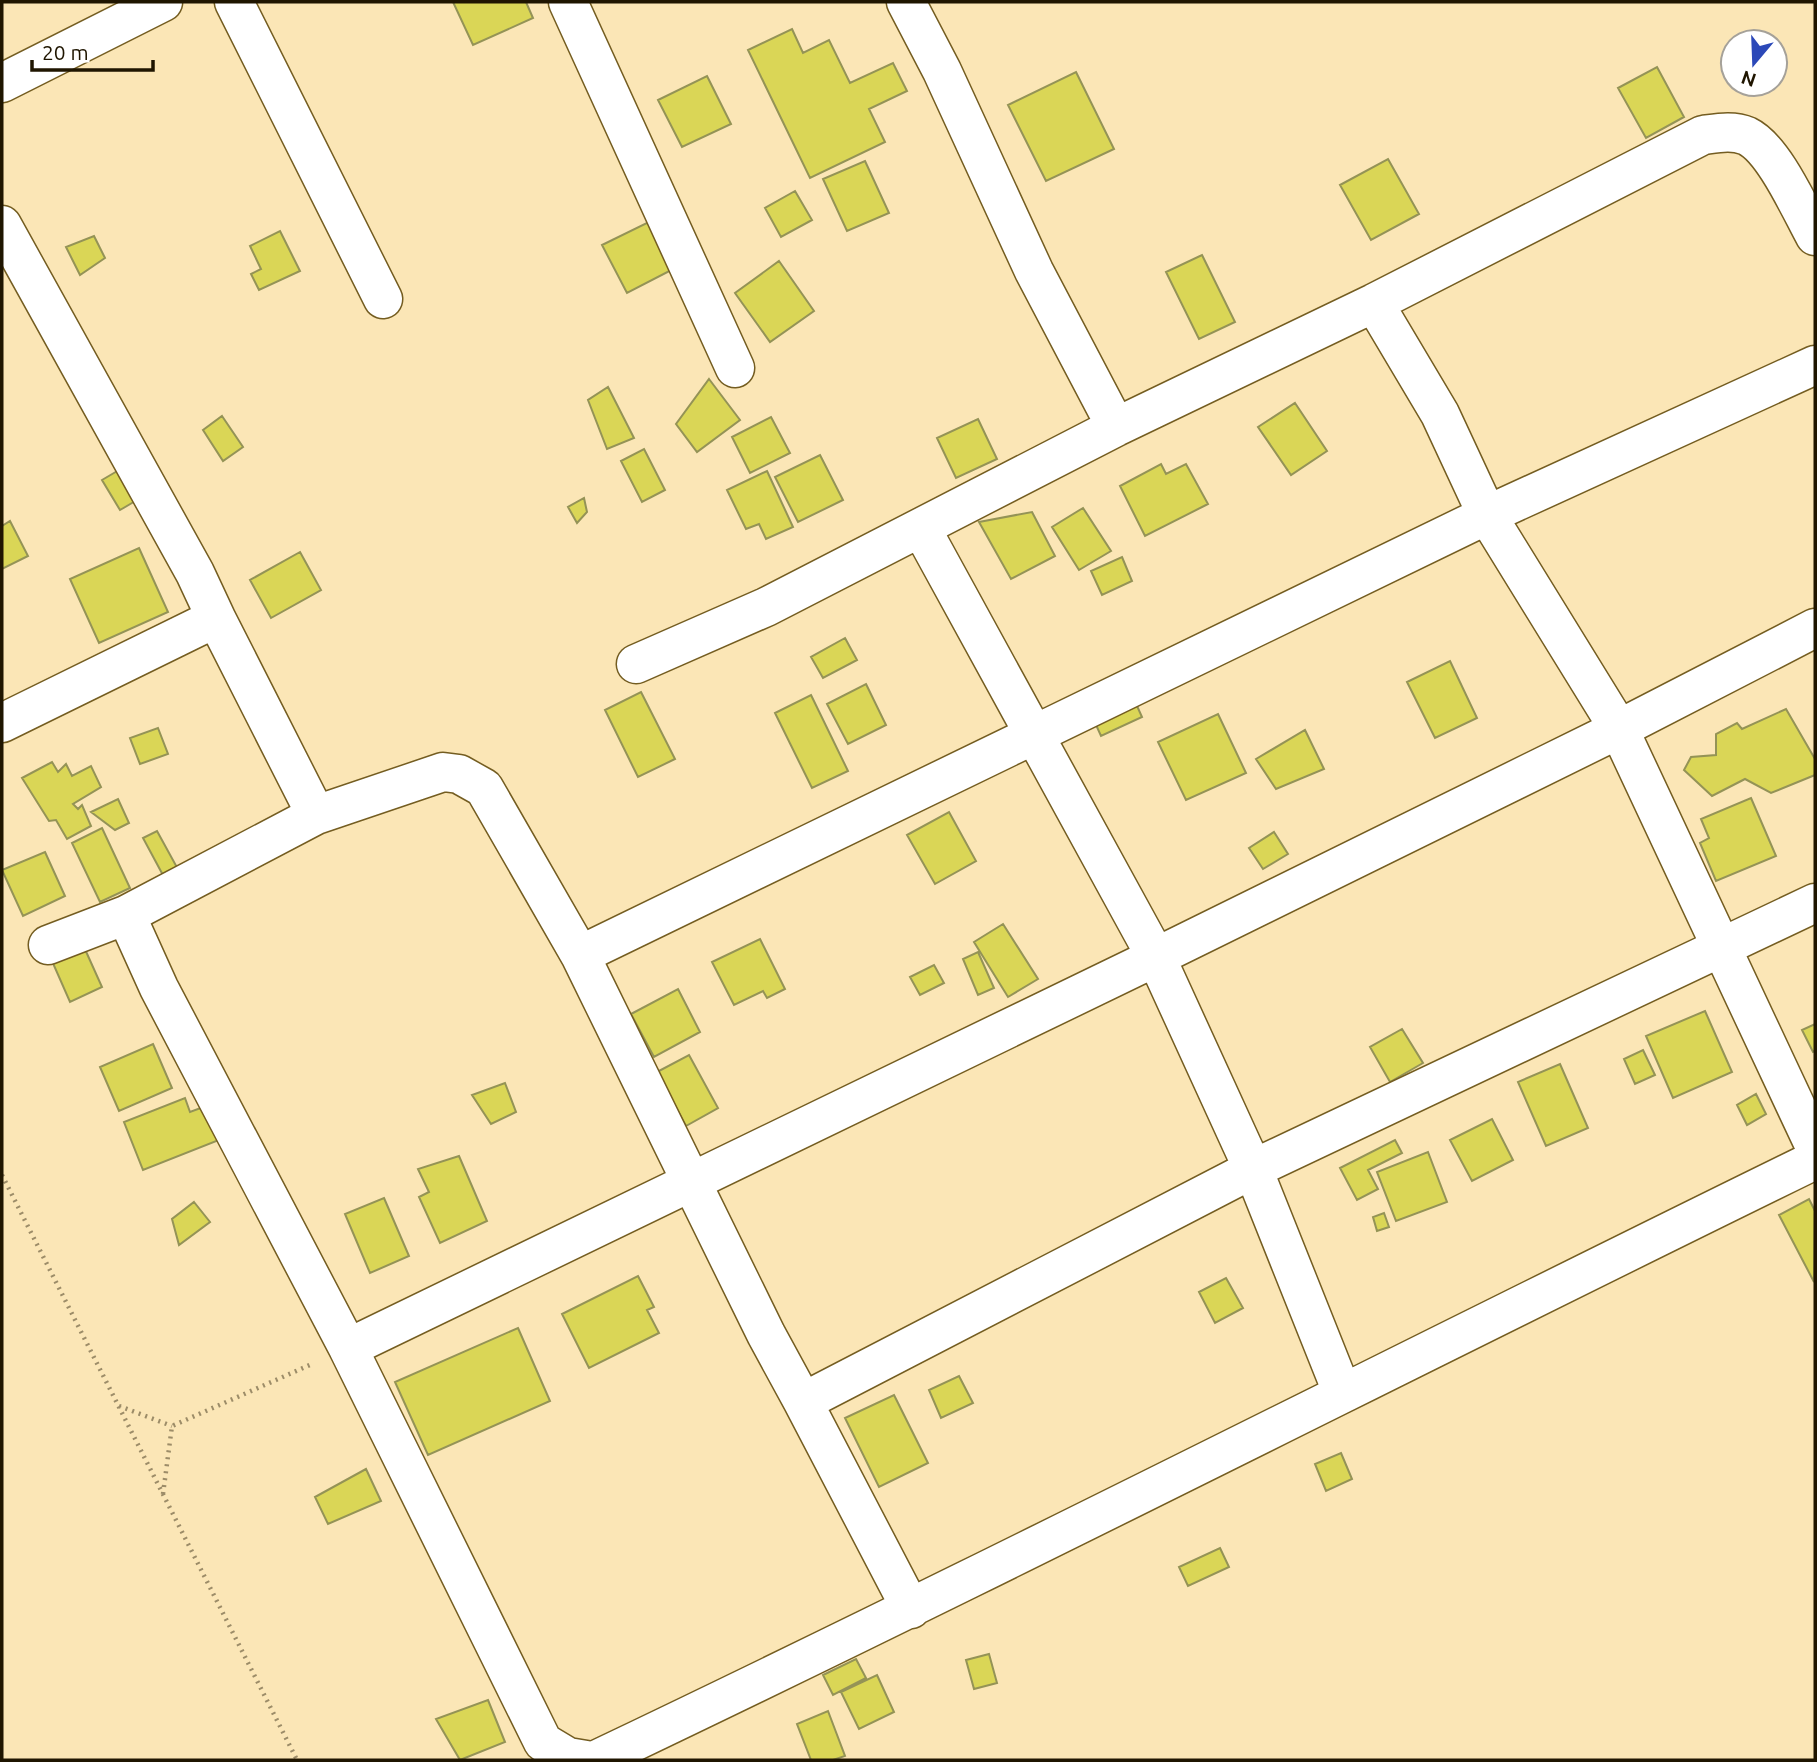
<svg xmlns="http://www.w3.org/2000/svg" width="1817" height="1762" viewBox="0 0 1817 1762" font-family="Ubuntu,sans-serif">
  <rect width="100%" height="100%" fill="#fbe6b6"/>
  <path fill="#dad656" stroke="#949356" stroke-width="2" d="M453,2H526L533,18L473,45Z
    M792,29L803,53L829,40L850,83L893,63L907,91L869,109L885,142L810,178L748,50Z
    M1657,67L1684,117L1646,138L1618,88Z
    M1076,72L1114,149L1046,181L1008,105Z
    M707,76L731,124L682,147L658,100Z
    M1388,159L1419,214L1371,240L1340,185Z
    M865,161L889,213L847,231L823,179Z
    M795,191L812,220L781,237L765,208Z
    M659,217L683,264L627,293L602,245Z
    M280,231L300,271L259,290L251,274L261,269L250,246Z
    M94,236L105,258L80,275L66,247Z
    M1202,255L1235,322L1199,339L1166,272Z
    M779,261L814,311L770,342L735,293Z
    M709,379L740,420L697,452L676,424Z
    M608,387L634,438L607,449L588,400Z
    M1295,403L1327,451L1291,475L1258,427Z
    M222,416L243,447L223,461L203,430Z
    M771,417L790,453L750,473L732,437Z
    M978,419L997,459L956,478L937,438Z
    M644,449L665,490L642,502L621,461Z
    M820,455L843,500L798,522L775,477Z
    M1161,464L1166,474L1186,464L1208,504L1145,536L1120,486Z
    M119,470L137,500L120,510L102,480Z
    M767,471L793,527L766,539L759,524L746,529L727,490Z
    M584,498L587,512L577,523L568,507Z
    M1083,508L1111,551L1079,570L1052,527Z
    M1032,512L1055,556L1011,579L979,522Z
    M10,521L28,556L2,569V526Z
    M139,548L168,612L99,643L70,579Z
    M300,552L321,590L271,618L250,580Z
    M1122,557L1132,581L1102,595L1091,571Z
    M845,638L857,660L823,678L811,657Z
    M1450,661L1477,718L1435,738L1407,682Z
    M866,684L886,725L848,744L827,704Z
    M641,692L675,759L638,777L605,710Z
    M811,695L848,771L812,788L775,713Z
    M1133,697L1142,717L1101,736L1092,716Z
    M1786,709L1815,759V775L1771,793L1745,779L1712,796L1684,770L1691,757L1716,755V734L1737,723L1742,729Z
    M1218,714L1246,773L1186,800L1158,742Z
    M158,728L168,754L140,764L130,738Z
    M1305,730L1324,769L1276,789L1256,759Z
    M52,762L58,772L66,764L72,776L91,766L101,787L73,804L78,809L82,805L91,826L67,839L56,820L49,821L22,778Z
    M1751,798L1776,856L1716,881L1700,843L1709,838L1701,819Z
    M118,799L129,823L115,830L91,812Z
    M949,812L976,861L935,884L907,835Z
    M102,828L130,888L100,902L72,843Z
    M157,831L185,882L171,890L143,838Z
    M1274,832L1288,854L1263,869L1249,848Z
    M45,852L65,896L23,916L2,870Z
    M1003,924L1038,979L1008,997L974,942Z
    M760,939L785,989L767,998L763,991L734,1005L712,962Z
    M84,947L102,987L70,1002L52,961Z
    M978,952L994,988L978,995L963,959Z
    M934,965L944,983L920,995L910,977Z
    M678,989L700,1032L654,1057L631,1014Z
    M1705,1011L1732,1072L1673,1098L1646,1036Z
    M1815,1024V1051L1813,1052L1802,1030Z
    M1402,1029L1423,1063L1390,1082L1370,1047Z
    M153,1044L172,1088L119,1111L100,1067Z
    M1643,1050L1655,1075L1635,1084L1624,1059Z
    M689,1055L718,1108L686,1126L657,1072Z
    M1560,1064L1588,1128L1546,1146L1518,1082Z
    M505,1083L516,1112L491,1124L472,1095Z
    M1756,1094L1766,1114L1747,1125L1737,1105Z
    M185,1098L190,1112L206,1106L219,1140L143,1170L124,1122Z
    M1492,1119L1513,1160L1472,1181L1450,1140Z
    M1395,1140L1402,1153L1368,1170L1378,1189L1357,1200L1340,1168Z
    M1428,1152L1447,1202L1396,1221L1377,1172Z
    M459,1156L487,1221L440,1243L419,1197L429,1192L418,1169Z
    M384,1198L409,1256L370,1273L345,1214Z
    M1809,1199L1815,1211L1814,1282L1779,1215Z
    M194,1202L210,1222L179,1245L172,1219Z
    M1384,1213L1389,1227L1377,1231L1373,1217Z
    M638,1276L654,1307L647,1310L659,1333L589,1368L562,1314Z
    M1226,1278L1243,1308L1215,1323L1199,1292Z
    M518,1328L550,1401L428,1455L395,1382Z
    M959,1376L973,1403L941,1418L929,1390Z
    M894,1395L928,1463L879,1487L845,1418Z
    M1341,1453L1352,1479L1326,1491L1315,1464Z
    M366,1469L381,1501L328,1524L315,1497Z
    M1220,1548L1229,1567L1188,1586L1179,1567Z
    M989,1654L997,1683L974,1689L966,1660Z
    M856,1659L866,1678L833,1695L823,1675Z
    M877,1675L894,1712L859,1729L841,1692Z
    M488,1700L505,1742L460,1760L436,1719Z
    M828,1711L845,1756L833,1760H811L797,1724Z"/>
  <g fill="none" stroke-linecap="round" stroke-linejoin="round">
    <g stroke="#745d21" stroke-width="41">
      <path id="minor" d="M234,2L383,299
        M568,2L735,368
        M906,2L942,71L1034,271L1116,427
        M2,83L163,2
        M2,225L195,573L216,618L2,723
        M1374,303L1440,414L1487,515L1619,729L1815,1147
        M921,528L1156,957L1253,1169L1342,1392
        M216,618L316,815
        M636,664L766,607L1116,427L1374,303L1703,135C1718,133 1733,130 1747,136C1774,149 1800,209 1815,236
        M48,945L126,915
        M580,955L1487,515L1815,365
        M348,1348L1156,957L1619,729L1815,628
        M803,1402L911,1609
        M586,1760L568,1757L543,1742L348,1348L159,988L126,915L316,815L443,772L459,774L484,788L580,955L766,1334L803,1402L1253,1169L1815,903
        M596,1760C1005,1565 1408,1359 1815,1160"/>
    </g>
    <path stroke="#9c8c68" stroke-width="4.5" stroke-dasharray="2 5" stroke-linecap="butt" d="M2,1175L297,1760
      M119,1406L172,1426
      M163,1494L172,1426L312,1364"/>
    <use href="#minor" stroke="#fff" stroke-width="38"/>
  </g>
  <rect width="1817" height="1762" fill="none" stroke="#1f1500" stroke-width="7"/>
  <g transform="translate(1754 63) rotate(199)"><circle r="33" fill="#ffffff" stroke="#a5a199" stroke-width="2"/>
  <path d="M0-5L12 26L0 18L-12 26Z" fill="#2b48b8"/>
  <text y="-10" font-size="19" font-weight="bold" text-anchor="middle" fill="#1f1500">N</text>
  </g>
  <path d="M32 60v10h121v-10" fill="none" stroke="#1f1500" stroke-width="3.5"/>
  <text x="42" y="60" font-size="21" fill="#1f1500" stroke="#ffffff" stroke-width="5" paint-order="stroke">20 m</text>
</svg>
